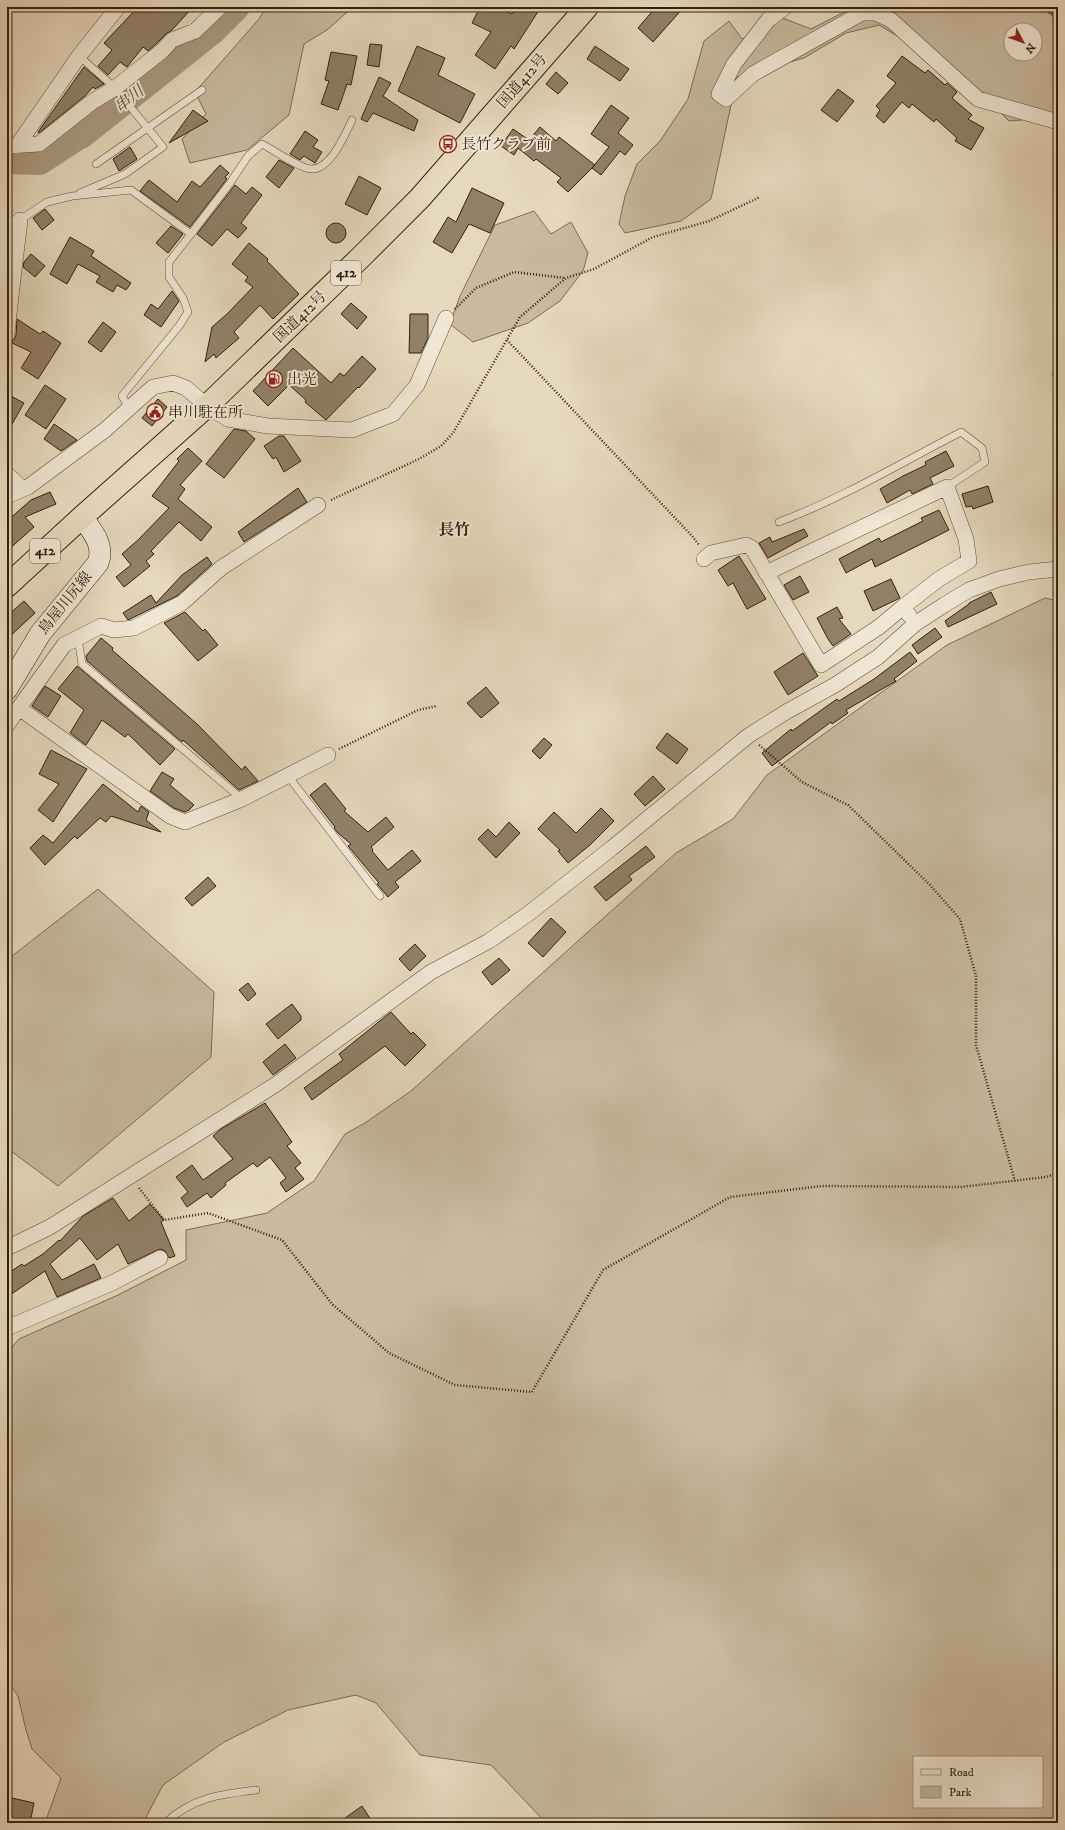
<svg xmlns="http://www.w3.org/2000/svg" width="1065" height="1830" viewBox="0 0 1065 1830" font-family="'IM FELL DW Pica','Noto Serif JP',serif">
  <rect width="100%" height="100%" fill="#e6d8bd"/>
  <filter id="stains"><feTurbulence type="fractalNoise" baseFrequency=".005" numOctaves="4"/><feColorMatrix values="0 0 0 0 .2 0 0 0 0 .09 0 0 0 0 .02 0 0 0 .5 -.17"/></filter>
  <radialGradient id="worn" r=".72"><stop offset=".6" stop-color="#630" stop-opacity="0"/><stop offset="1" stop-color="#630" stop-opacity=".3"/></radialGradient>
  <path fill="#c8b99f" stroke="#7e6c55" fill-rule="evenodd" d="M266,7H353L327,30L304,44L289,115L247,150L190,163L182,139L206,114L195,92L259,19Z
    M854,7H1058V117L1009,121L961,74L879,25L846,33L804,58L737,77L711,199L681,221L625,233L619,224L625,196L637,164L660,141L688,99L704,41L729,21L742,39L780,17L811,29ZM1011,30H1035V54H1011Z
    M534,211L551,234L571,222L588,253L583,271L560,301L528,323L473,342L450,324L460,296L495,225Z
    M1045,598L1058,601V1823H546L491,1765L420,1755L376,1703L356,1695L288,1710L224,1742L163,1785L143,1823H45L61,1778L32,1749L26,1730L18,1696L7,1680V1353L19,1339L118,1295L186,1260V1230L267,1213L314,1181L345,1134L365,1123L411,1091L676,853L733,819L767,775L947,645ZM914,1757H1042V1807H914Z
    M98,889L214,992L211,1057L58,1186L7,1148V960Z"/>
  <g fill="none" stroke-linecap="round" stroke-linejoin="round">
    <path stroke="#7b6951" stroke-width="4.5" d="M1044,7L1058,18"/>
    <path stroke="#aa9980" stroke-width="26" d="M7,161L40,162L78,137L81,136L213,31L237,7"/>
  </g>
  <path fill="#918068" stroke="#35200b" d="M138,7H193L172,30L166,34L156,44L148,51L143,47L127,67L120,62L108,75L98,66L112,50L104,43Z
    M480,7H498L512,14L517,7H541L514,49L511,46L495,69L475,55L491,32L472,23Z
    M656,7H684L653,42L638,28Z
    M370,44L382,45L379,67L367,65Z
    M417,46L445,58L438,75L475,94L460,123L398,91Z
    M595,46L629,69L620,81L587,59Z
    M331,52L357,56L351,85L347,84L338,110L321,104L329,81L325,80Z
    M902,56L925,73L928,70L945,85L947,83L957,92L952,98L972,115L968,119L984,128L971,150L955,141L957,138L936,119L934,122L912,104L909,108L902,102L884,123L876,116L880,110L876,106L896,83L887,76Z
    M84,67L104,84L95,89L93,87L85,96L39,133L38,132Z
    M556,72L568,83L558,94L546,84Z
    M379,77L391,83L383,96L418,120L414,131L373,113L367,122L361,119Z
    M838,89L854,101L837,122L821,110Z
    M611,105L629,118L618,133L633,145L625,155L620,151L601,175L592,168L609,147L591,134Z
    M193,110L208,121L169,143Z
    M540,127L556,141L559,137L595,165L568,192L557,182L561,178L536,159L534,161L518,148L514,155L501,146L513,129L529,140Z
    M305,131L318,140L313,147L322,152L315,163L304,156L300,160L290,154Z
    M130,147L137,159L119,171L113,159Z
    M279,160L294,168L279,188L266,177Z
    M220,165L229,173L225,177L227,179L190,227L140,191L149,180L177,202L192,181L200,187Z
    M359,176L381,188L367,215L345,204Z
    M235,185L246,194L252,187L262,195L241,223L247,228L238,238L227,229L212,246L197,234Z
    M472,188L504,203L490,233L469,224L452,253L433,242L448,217L456,222Z
    M45,209L54,220L42,230L33,218Z
    M326 233a10 10 0 1 1 20 0a10 10 0 1 1-20 0Z
    M171,226L183,234L168,253L156,243Z
    M70,237L94,251L91,256L131,283L126,290L117,285L113,292L96,282L100,276L78,264L67,284L50,274Z
    M249,243L268,259L267,261L299,294L273,319L260,305L234,332L239,338L216,358L214,354L205,362L212,327L227,314L253,287L245,281L248,277L232,264Z
    M31,254L45,266L35,277L23,267L24,262Z
    M172,291L179,301L161,327L144,315L151,304L158,309Z
    M351,303L367,317L357,329L341,314Z
    M410,314H428V338L421,353H409Z
    M17,319L40,334L43,331L61,343L38,379L21,368L31,352L10,342L14,340L16,335Z
    M103,322L116,332L101,352L88,342Z
    M293,348L331,383L340,373L344,376L362,356L376,369L359,388L358,387L326,420L305,402L306,400L289,385L268,406L253,391Z
    M45,385L66,399L46,429L25,415Z
    M7,394L24,403L7,433Z
    M158,399L167,407L152,426L142,418Z
    M54,424L77,440L61,451L44,439Z
    M234,429L246,431L255,439L224,478L206,464Z
    M279,436H284L301,461L284,472L276,457L273,459L264,446Z
    M188,448L202,461L180,485L185,489L178,499L212,527L201,541L179,522L151,551L154,554L146,561L150,566L124,587L116,577L131,565L122,554L139,539L169,508L152,496L179,461L177,459Z
    M946,451L954,466L930,478L933,484L912,494L910,490L887,503L880,489L903,476L926,465L925,462Z
    M988,486L993,502L973,509L972,506L966,507L962,494Z
    M298,488L307,502L244,542L238,532Z
    M50,492L56,504L25,517L34,527L7,551V521L31,500Z
    M939,510L949,530L875,567L872,559L846,573L839,559L879,538L881,542L923,521L921,518Z
    M804,529L808,536L768,558L759,543L770,537L772,542Z
    M739,556L766,599L747,609L733,583L728,586L718,570Z
    M207,557L212,564L177,596L128,620L123,613L151,595L156,603L182,575Z
    M800,576L809,592L793,600L784,585Z
    M891,579L900,598L873,611L864,591Z
    M991,592L997,604L948,627L945,621L969,604V603Z
    M24,601L35,613L7,639V616Z
    M837,607L843,618L839,619L851,634L833,646L828,639L817,618Z
    M185,612L203,631L205,629L218,645L198,661L164,623Z
    M935,628L942,637L918,654L912,645Z
    M101,638L113,648L112,650L197,724L242,770L245,766L258,781L239,790L183,740L182,742L87,661L86,656Z
    M910,652L917,661L894,679L896,681L846,710L848,713L832,724L831,722L772,766L762,753L791,729L792,731L837,699L839,701L874,679Z
    M803,653L818,676L788,695L774,672Z
    M77,666L175,749L160,765L128,734L125,737L102,720L86,745L70,733L84,710L58,689Z
    M45,686L61,696L48,717L32,706Z
    M486,687L499,703L481,718L467,703Z
    M667,733L688,749L677,764L656,748Z
    M544,738L552,745L540,759L532,751Z
    M51,750L87,769L53,822L38,810L59,784L39,774Z
    M162,772L174,779L170,785L194,805L189,810L185,812L174,808L150,791Z
    M653,776L665,789L645,806L634,794Z
    M325,783L346,809L344,811L368,832L386,817L394,827L371,847L373,850L372,851L388,870L412,850L421,861L395,882L399,887L388,897L377,884L379,883L348,846L351,844L338,833L334,828L335,827L310,795Z
    M103,784L138,812L141,806L149,812L146,820L161,832L111,816L106,822L100,818L77,839L75,836L45,865L30,848L43,835L53,843Z
    M601,808L614,821L590,845L568,863L558,851L560,850L538,829L554,812L576,833Z
    M509,822L520,833L496,858L478,839L488,829L496,837Z
    M646,846L655,857L629,876L632,880L606,901L594,887Z
    M208,877L216,886L192,906L185,898Z
    M551,918L566,932L543,957L528,943Z
    M415,944L426,956L410,971L399,959Z
    M499,958L510,970L492,985L482,972Z
    M248,983L256,994L248,1001L239,990Z
    M292,1004L301,1016V1020L278,1039L266,1024Z
    M391,1012L411,1034L413,1032L426,1045L405,1066L385,1046L312,1100L304,1088L343,1060L339,1054Z
    M285,1044L296,1058L273,1075L263,1062Z
    M265,1103L292,1142L287,1146L301,1163L295,1168L304,1179L286,1192L280,1183L286,1178L270,1157L257,1167L253,1163L225,1183L226,1185L211,1198L207,1193L187,1207L181,1198L188,1192L176,1177L192,1165L203,1180L233,1159L213,1136L221,1129Z
    M113,1198L129,1221L150,1204L164,1220L161,1222L175,1256L169,1258L165,1251L160,1249L128,1264L118,1244L97,1260L80,1238L50,1264L62,1280L94,1264L101,1278L57,1297L45,1271L7,1297V1274L22,1264L24,1266L43,1254L59,1240L60,1241L83,1216Z
    M12,1798L34,1803L30,1823H7Z
    M362,1806L373,1823H338Z"/>
  <g fill="none" stroke-linecap="round" stroke-linejoin="round">
    <g stroke="#614e38" stroke-width="8">
      <path id="service" d="M79,56L115,88L163,147L125,174L80,193
        M96,164L202,90
        M7,220H20L47,202L72,196L131,190L191,234L169,262V277L183,298L188,312L179,326L122,396L129,408
        M191,234L230,183L248,156L262,144C275,151 292,163 306,168C328,176 345,135 352,120
        M1056,374L1058,373
        M779,522C843,498 901,463 961,432L982,448L985,462L947,487
        M78,638L82,664L242,799
        M288,776L380,896
        M165,1823C192,1798 220,1794 256,1790"/>
    </g>
    <g stroke="#614e38" stroke-width="16">
      <path id="minor" d="M785,7L768,20L734,64L719,94L726,99L753,74L862,13H875L891,20L978,99L1058,122
        M7,146L39,144L92,102L115,88L162,51L172,40L195,31L220,7
        M17,146L79,56L118,7
        M7,312L9,313L7,334
        M9,313L20,220
        M7,474L23,489
        M7,496L28,487L105,430L153,387L173,383L186,388L207,406L228,419L268,426L352,430L393,414L417,385L446,318
        M704,559L711,553L746,545L752,548L821,665L879,627L903,607L909,615
        M766,573L947,487L966,539L969,561L939,579L903,607
        M19,708L64,645L101,626L114,630L134,628L182,603L221,568L318,505
        M7,725L19,708L170,816L185,822L242,799L328,755
        M7,1248L50,1227L167,1153L275,1085L431,972L489,941L528,914L612,848L748,736L786,712L835,685L878,657L915,624L944,605L969,590L999,579L1029,572L1058,569
        M7,1328L112,1283L160,1258"/>
    </g>
    <g stroke="#35200b" stroke-width="22">
      <path id="secondary" d="M7,689L40,634L98,563C105,545 92,531 82,517"/>
    </g>
    <g stroke="#35200b" stroke-width="24">
      <path id="trunk" d="M7,586L82,517L207,406L361,257L420,198L587,7"/>
    </g>
    <path stroke="#35200b" stroke-width="2.5" stroke-dasharray="1 2" stroke-linecap="butt" d="M455,309L476,288L514,272L565,278
      M507,340L693,537L699,545
      M331,500L419,459L441,446L453,433L520,317L566,278L594,269L653,237L709,221L760,197
      M759,745L802,782L848,805L930,885L960,919L976,976V1045L1015,1181
      M339,749L418,710L437,706
      M139,1188L164,1220L208,1213L282,1240L332,1304L389,1353L455,1385L532,1392L603,1270L730,1197L822,1186L961,1187L1046,1177L1058,1173"/>
    <use href="#service" stroke="#efe6d4" stroke-width="7"/>
    <use href="#minor" stroke="#efe6d4" stroke-width="15"/>
    <use href="#secondary" stroke="#efe6d4" stroke-width="21"/>
    <use href="#trunk" stroke="#e6d8bd" stroke-width="22"/>
  </g>
  <defs>
    <g id="bus-ring" transform="scale(0.9)"><circle r="9.5" fill="#efe6d4" stroke="#8f2418" stroke-width="1.5"/><path d="M-5-6H5V4H4V6H2V4H-2V6H-4V4H-5ZM-3.5-4V0h7V-4ZM-3.5 1.2v1.5H-2V1.2ZM2 1.2v1.5H3.5V1.2Z" fill="#8f2418"/></g>
    <g id="fuel-ring" transform="scale(0.9)"><circle r="9.5" fill="#efe6d4" stroke="#8f2418" stroke-width="1.5"/><path d="M-5.5-6h7V0h2V4h1.3V-2.5L3-4.5l.8-.8L6-3V5H2.5V1h-1V6h-7ZM-4.2-4.7v3.2H.2V-4.7Z" fill="#8f2418"/></g>
    <g id="civic-ring" transform="scale(0.9)"><circle r="9.5" fill="#efe6d4" stroke="#8f2418" stroke-width="1.5"/><path d="M-.6-6.5H3V-4.5H.6V-3L4-1V1h2V6H-6V1h2V-1L-.6-3ZM-1.2 2.5V6h2.4V2.5Z" fill="#8f2418"/></g>
  </defs>
  <g fill-rule="evenodd">
    <use href="#bus-ring" x="448" y="144"/>
    <use href="#fuel-ring" x="274" y="379"/>
    <use href="#civic-ring" x="155" y="412"/>
  </g>
  <g text-anchor="middle" dominant-baseline="central" stroke-width="4" stroke-linejoin="round" paint-order="stroke">
    <g fill="#efe6d4" stroke="#6d5b47" stroke-width="1">
      <rect x="331" y="261" width="30" height="24" rx="3"/>
      <rect x="30" y="539" width="30" height="24" rx="3"/>
    </g>
    <g font-size="14" font-weight="bold" fill="#35200b">
      <text x="346" y="273">412</text>
      <text x="45" y="551">412</text>
    </g>
    <g font-size="15" fill="#35200b" stroke="#efe6d4">
      <text transform="translate(522 81) rotate(-49)">国道412号</text>
      <text transform="translate(300 317) rotate(-44)">国道412号</text>
      <text transform="translate(65 603) rotate(-51)">鳥屋川尻線</text>
    </g>
    <g font-size="15" fill="#35200b" stroke="#efe6d4" text-anchor="start">
      <text x="461" y="144">長竹クラブ前</text>
      <text x="287" y="379">出光</text>
      <text x="168" y="412">串川駐在所</text>
    </g>
    <g font-size="16" font-style="italic" fill="#5e4a34" stroke="#efe6d4">
      <text transform="translate(129 99) rotate(-39)">串川</text>
    </g>
    <g font-size="16" font-weight="bold" fill="#35200b" stroke="#efe6d4">
      <text x="454" y="530">長竹</text>
    </g>
  </g>
  <rect width="1065" height="1830" fill="none" stroke="#e6d8bd" stroke-width="24"/>
  <rect x="8" y="8" width="1049" height="1814" fill="none" stroke="#35200b" stroke-width="2"/>
  <rect x="12" y="12" width="1041" height="1806" fill="none" stroke="#35200b"/>
  <rect x="913" y="1756" width="130" height="52" fill="#efe6d4" stroke="#a59784"/>
  <rect x="921" y="1769" width="20" height="6" fill="#efe6d4" stroke="#a59784"/>
  <text x="949" y="1776" font-size="12" fill="#35200b">Road</text>
  <rect x="921" y="1786" width="20" height="12" fill="#c8b99f" stroke="#a59784"/>
  <text x="949" y="1796" font-size="12" fill="#35200b">Park</text>
  <g transform="translate(1023 42) rotate(131)"><circle r="19" fill="#efe6d4" stroke="#a59784"/>
  <path d="M0-3L7 15L0 10L-7 15Z" fill="#8f2418"/>
  <text y="-6" font-size="11" font-weight="bold" text-anchor="middle" fill="#35200b">N</text>
  </g>
  <rect width="100%" height="100%" filter="url(#stains)"/>
  <rect width="100%" height="100%" fill="url(#worn)"/>
</svg>
